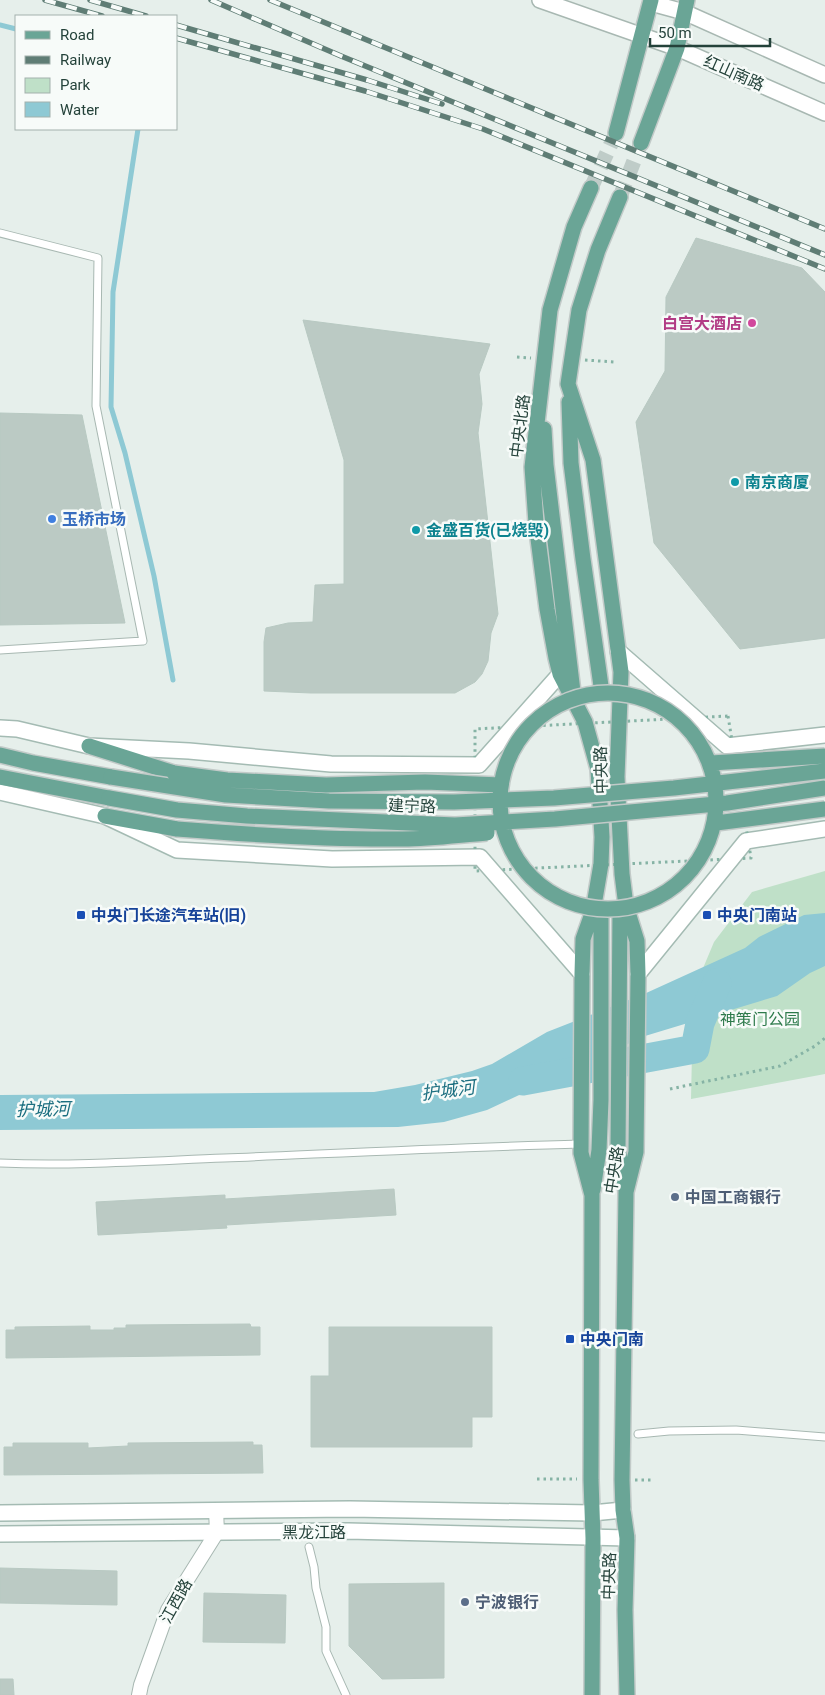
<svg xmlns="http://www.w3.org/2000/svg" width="825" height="1695" viewBox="0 0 825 1695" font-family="Roboto,'Noto Sans SC',sans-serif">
  <rect width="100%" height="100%" fill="#e6efeb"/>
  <path fill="#bfe0c8" d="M825,871V1074L691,1099L692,1053L686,1045L693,1035L694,1007L701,973L714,942L752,892Z"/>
  <path fill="#8ec9d4" d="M825,913V966L810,973L777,996L645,1036L487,1110L444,1122L398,1127L0,1130V1095L374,1092L415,1085L472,1071L492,1064L547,1032L644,994L745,948L759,937L804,915Z"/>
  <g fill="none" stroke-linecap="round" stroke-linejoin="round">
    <path stroke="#8ec9d4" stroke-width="5" d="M0,25L16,29
      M138,129L113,292L111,407L125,453L154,576L173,680"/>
    <path stroke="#8ec9d4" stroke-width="29" d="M523,1081L695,1049L700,1023L717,983"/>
  </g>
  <path fill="#bbcac4" stroke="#b8c9c2" d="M696,238L802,268L825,292V638L740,649L654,543L636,422L665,371L666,297Z
    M303,320L490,344L479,374L482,404L478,433L498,614L491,633L488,661L482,674L475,682L455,693H311L264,691V642L266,628L288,623L313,622L315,585L344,584V460Z
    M0,413L82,415L125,623L0,625Z
    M394,1189L396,1215L226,1225L227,1228L98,1235L96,1202L225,1195V1199Z
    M250,1324L251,1327H260V1355L6,1358V1330H15V1327L90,1326V1330H114V1328H126V1325Z
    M329,1327H492V1417H472V1447H311V1376H329Z
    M253,1442V1445H262L263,1473L4,1475V1447H13V1443H88V1448L128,1446V1443Z
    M0,1568L117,1571V1605L0,1603Z
    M444,1583V1678L382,1679L349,1646V1584Z
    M204,1593L286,1595L285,1643L203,1642Z
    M0,1679H13L14,1695H0Z"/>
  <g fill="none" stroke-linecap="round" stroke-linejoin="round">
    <path stroke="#bfccc8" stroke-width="15" stroke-dasharray="15 8" stroke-linecap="butt" d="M591,188L616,133
      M620,197L641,143"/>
    <g stroke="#a8b8b2" stroke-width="9">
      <path id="service" d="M0,233L98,258L96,406L143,641L0,650
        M0,1163C75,1166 149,1161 224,1158C343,1153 462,1147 581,1144
        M638,1434L669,1431L736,1430L825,1437
        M309,1547L314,1567L316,1588L326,1627V1651L346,1695"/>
    </g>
    <g stroke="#a8b8b2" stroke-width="16">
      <path id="minor" d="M139,1695L141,1685L168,1610L217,1532L216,1510"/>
    </g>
    <g stroke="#a8b8b2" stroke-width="18">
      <path id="tertiary" d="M540,0L677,48L825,113
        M651,3L684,12L825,75"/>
    </g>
    <g stroke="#a4bbb3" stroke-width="18">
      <path id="secondary" d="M618,651L727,746L825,735
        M0,728L17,729L89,746L189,751L331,764L479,765L560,674
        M0,792L105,816L177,850L332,859L480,857L582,974
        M638,974L746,841L825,829
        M0,1513L350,1509L592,1513L623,1510
        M0,1534L348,1531L627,1538"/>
    </g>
    <g stroke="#c2cac8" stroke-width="18">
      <path id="primary" d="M616,133L651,0
        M641,143L677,48L687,0
        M591,188L574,227L550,310L532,467L536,523L547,609L556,658L560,674L585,722L598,769L602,837L601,864L593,911L583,939L582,974L581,1153L592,1195L591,1480L593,1538L592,1695
        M620,197L598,250L579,310L568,384L593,460L621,672L617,777L622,874L626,906L637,941L638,974L636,1152L626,1192L622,1480L623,1510L627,1538L625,1610L627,1695
        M569,402L571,463L583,559L602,693
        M544,429L546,465L573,692
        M89,746L174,773
        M0,755L33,763L111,777
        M0,777L109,798
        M105,816L177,829
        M620,910L618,1149L625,1187
        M593,1190L599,1150L601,1100V910"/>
    </g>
    <path stroke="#86b3a5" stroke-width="3" stroke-dasharray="2.5 4" stroke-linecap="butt" d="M517,357L531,358
      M585,360L614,362
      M728,716L751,858L475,871V729Z
      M670,1089L780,1066L815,1046L825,1038
      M537,1479H577
      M635,1480H654"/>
    <use href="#service" stroke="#fff" stroke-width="7"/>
    <use href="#minor" stroke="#fff" stroke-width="14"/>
    <use href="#tertiary" stroke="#fff" stroke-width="15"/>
    <use href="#secondary" stroke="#fff" stroke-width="15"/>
    <use href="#primary" stroke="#6aa596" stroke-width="15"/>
    <g stroke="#5f7d75" stroke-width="5.5">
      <path id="rail" d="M45,0L102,16
        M90,0L146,16
        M211,0L341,56L825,255
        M270,0L825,229
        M176,25L367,80L442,104
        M176,38L365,91L483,129L825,269"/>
    </g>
    <use href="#rail" stroke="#f7fbf9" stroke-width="4" stroke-dasharray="11" stroke-linecap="butt"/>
    <g stroke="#c2cac8" stroke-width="18" stroke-linecap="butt">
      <path id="primary-bridge" d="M500 801a108 108 0 1 1 216 0a108 108 0 1 1-216 0Z
        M711,763L825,756
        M174,773L227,780L326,785L425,782L501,785
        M111,777L226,795L329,801L454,802L554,798L674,788L825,771
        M109,798L177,810L247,816L455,825L555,819L727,803L825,788
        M716,823L825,809
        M177,829C252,835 328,840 403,839C431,839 460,835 487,833"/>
    </g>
    <use href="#primary-bridge" stroke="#6aa596" stroke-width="15"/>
  </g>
  <circle fill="#d1479c" stroke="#f7fbf9" stroke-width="2" cx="752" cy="323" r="5"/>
  <g fill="#0f9aa8" stroke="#f7fbf9" stroke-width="2">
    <circle cx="735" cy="482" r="5"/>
    <circle cx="416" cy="530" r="5"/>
  </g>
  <circle fill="#3f7fe0" stroke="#f7fbf9" stroke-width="2" cx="52" cy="519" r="5"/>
  <g fill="#1a4fb4" stroke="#f7fbf9" stroke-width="2">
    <rect x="76" y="910" width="10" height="10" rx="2.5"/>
    <rect x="702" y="910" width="10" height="10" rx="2.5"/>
    <rect x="565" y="1334" width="10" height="10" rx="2.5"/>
  </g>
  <g fill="#5c6f8a" stroke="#f7fbf9" stroke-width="2">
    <circle cx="675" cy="1197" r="5"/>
    <circle cx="465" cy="1602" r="5"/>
  </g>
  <g text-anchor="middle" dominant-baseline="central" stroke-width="5" stroke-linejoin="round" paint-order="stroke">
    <g font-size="16" fill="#24423a" stroke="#f7fbf9">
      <text transform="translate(734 73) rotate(24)">红山南路</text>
      <text transform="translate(520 426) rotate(-83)">中央北路</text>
      <text transform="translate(601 770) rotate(-91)">中央路</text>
      <text transform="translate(412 806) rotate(2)">建宁路</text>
      <text transform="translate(614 1170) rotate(-81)">中央路</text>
      <text x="314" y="1532">黑龙江路</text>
      <text transform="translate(609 1576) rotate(-88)">中央路</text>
      <text transform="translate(176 1601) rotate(-61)">江西路</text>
    </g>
    <g font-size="16" font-weight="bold" fill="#b23c85" stroke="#f7fbf9" text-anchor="end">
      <text x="742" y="323">白宫大酒店</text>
    </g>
    <g font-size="16" font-weight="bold" fill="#0d838f" stroke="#f7fbf9" text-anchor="start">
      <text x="745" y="482">南京商厦</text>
      <text x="426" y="530">金盛百货(已烧毁)</text>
    </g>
    <g font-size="16" font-weight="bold" fill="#366cbe" stroke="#f7fbf9" text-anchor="start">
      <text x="62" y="519">玉桥市场</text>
    </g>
    <g font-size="16" font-weight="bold" fill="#164399" stroke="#f7fbf9" text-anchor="start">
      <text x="91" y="915">中央门长途汽车站(旧)</text>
      <text x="717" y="915">中央门南站</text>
      <text x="580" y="1339">中央门南</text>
    </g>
    <g font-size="16" fill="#2d7a4b" stroke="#f7fbf9">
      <text x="760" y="1019">神策门公园</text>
    </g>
    <g font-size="16" font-weight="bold" fill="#4e5e75" stroke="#f7fbf9" text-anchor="start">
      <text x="685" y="1197">中国工商银行</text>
      <text x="475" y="1602">宁波银行</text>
    </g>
    <g font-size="18" font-style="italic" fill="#1c6f80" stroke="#f7fbf9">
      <text transform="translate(448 1090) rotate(-7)">护城河</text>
      <text transform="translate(43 1109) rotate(-1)">护城河</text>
    </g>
  </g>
  <rect x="15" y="15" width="162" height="115" fill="#f7fbf9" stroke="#a3b1ad"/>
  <rect x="25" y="31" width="25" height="8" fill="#6aa596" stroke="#a3b1ad"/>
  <text x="60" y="40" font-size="15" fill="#24423a">Road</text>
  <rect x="25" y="56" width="25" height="8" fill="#5f7d75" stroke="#a3b1ad"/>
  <text x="60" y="65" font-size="15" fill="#24423a">Railway</text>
  <rect x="25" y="78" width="25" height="15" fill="#bfe0c8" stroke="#a3b1ad"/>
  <text x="60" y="90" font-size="15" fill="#24423a">Park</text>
  <rect x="25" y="102" width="25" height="15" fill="#8ec9d4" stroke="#a3b1ad"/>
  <text x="60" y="115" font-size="15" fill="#24423a">Water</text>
  <path d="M650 38v8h120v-8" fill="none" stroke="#24423a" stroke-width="2.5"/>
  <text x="658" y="38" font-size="15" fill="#24423a" stroke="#f7fbf9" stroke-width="4" paint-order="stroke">50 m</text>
</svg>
